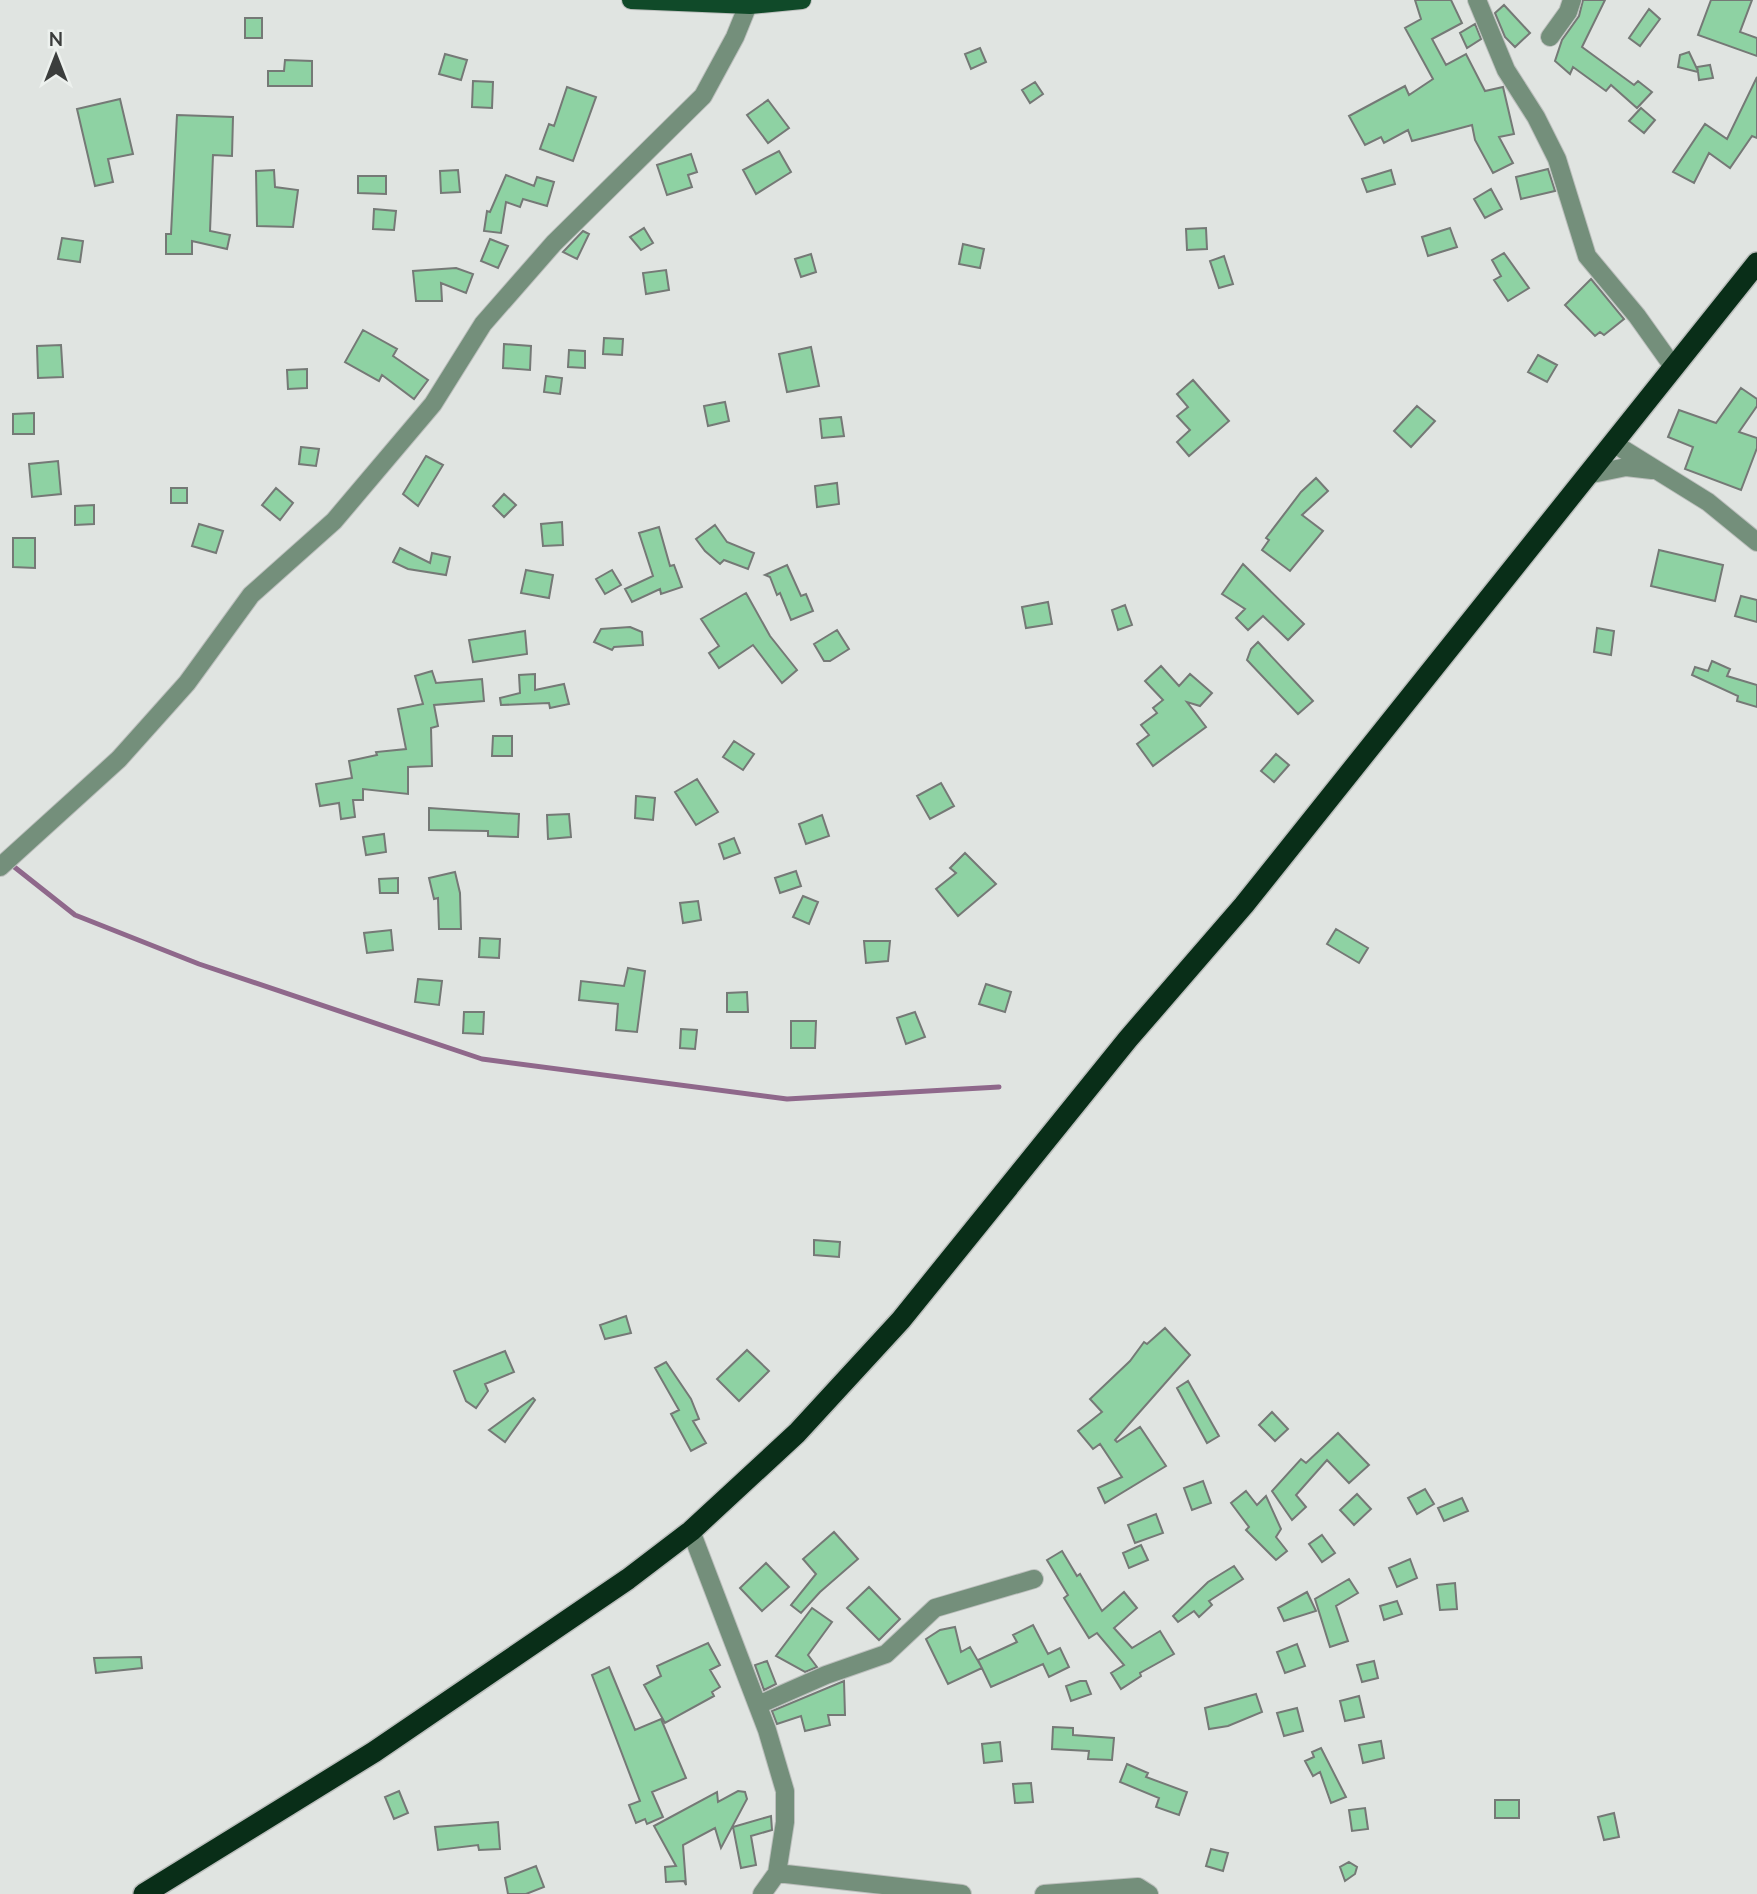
<svg xmlns="http://www.w3.org/2000/svg" width="1757" height="1894" viewBox="0 0 1757 1894" font-family="Mulish,sans-serif">
  <rect width="100%" height="100%" fill="#e0e4e1"/>
  <g fill="none" stroke-linecap="round" stroke-linejoin="round">
    <path stroke="#8f688b" stroke-width="5" d="M8,862L75,915L199,964L482,1059L787,1099L999,1087"/>
  </g>
  <path fill="#8ed2a3" stroke="#757976" stroke-width="2" d="M1415,0H1451L1462,23L1432,39L1446,65L1466,54L1485,91L1503,87L1514,134L1499,137L1513,163L1493,173L1475,140L1472,125L1412,141L1408,130L1384,143L1381,137L1365,145L1349,116L1405,86L1409,95L1433,79L1405,28L1421,19Z
    M1583,0H1605L1582,47L1634,85L1638,81L1652,92L1637,108L1611,85L1606,91L1573,67L1570,74L1555,61L1562,40L1579,16Z
    M1711,0H1752L1740,32L1757,38V56L1698,35Z
    M1504,5L1530,33L1515,47L1505,37L1495,13Z
    M1649,9L1660,19L1640,46L1629,38Z
    M245,18H262V38H245Z
    M1475,24L1481,39L1467,48L1460,33Z
    M980,48L986,62L971,69L965,54Z
    M1689,52L1698,71L1697,67L1710,65L1713,78L1699,80L1698,72L1678,67L1680,55Z
    M445,54L467,60L461,80L439,74Z
    M285,60L312,61V86H268V71H284Z
    M1757,77V138L1752,136L1730,168L1709,153L1694,183L1673,172L1705,124L1727,139Z
    M473,81L493,82L492,108L472,107Z
    M1035,82L1043,94L1030,103L1022,90Z
    M567,87L596,97L573,161L540,149L549,124L554,126Z
    M120,99L133,154L108,159L113,182L95,186L77,109Z
    M768,100L789,128L768,143L747,115Z
    M1641,108L1655,120L1644,133L1629,121Z
    M177,115L233,117L232,156L213,155L210,231L230,235L227,249L192,241V254H166V234H171Z
    M779,151L791,172L756,194L743,170Z
    M691,154L697,172L688,175L692,187L667,195L657,165Z
    M1548,169L1555,191L1521,199L1516,177Z
    M274,170L275,187L298,190L293,227L257,226L256,171Z
    M458,170L460,192L441,193L440,171Z
    M1391,170L1395,184L1367,192L1362,179Z
    M506,175L534,186L537,177L554,182L547,206L523,199L520,207L506,202L501,233L484,231L487,211L490,212Z
    M358,176H386V194L358,193Z
    M1491,189L1502,209L1485,218L1474,199Z
    M374,209L396,211L394,230L373,229Z
    M644,228L653,243L641,250L630,237Z
    M1206,228L1207,249L1187,250L1186,229Z
    M1450,228L1457,247L1428,256L1422,237Z
    M583,231L589,234L577,259L563,252Z
    M62,238L83,241L80,262L58,259Z
    M490,239L508,246L498,268L481,261Z
    M963,244L984,249L980,268L959,264Z
    M1504,253L1529,288L1508,301L1494,280L1501,276L1492,260Z
    M811,254L816,272L801,277L795,259Z
    M1224,256L1233,284L1219,288L1210,261Z
    M456,268L473,274L466,293L441,283L442,301H416L413,271Z
    M666,270L669,290L646,294L643,273Z
    M1591,279L1624,319L1604,335L1600,332L1595,336L1565,305Z
    M363,330L397,349L393,356L428,380L414,399L382,375L379,381L345,362Z
    M604,338L623,339L622,355L603,354Z
    M504,344L531,346L530,370L503,368Z
    M61,345L63,377L38,378L37,346Z
    M811,347L819,386L787,392L779,354Z
    M569,350L585,351V368L568,367Z
    M1538,355L1557,365L1547,382L1528,372Z
    M307,369V388L288,389L287,370Z
    M546,376L562,378L560,394L544,392Z
    M1193,380L1229,421L1189,456L1177,442L1190,430L1177,416L1188,407L1177,394Z
    M1741,388L1757,399V406L1739,432L1757,438V448L1741,490L1685,469L1693,447L1668,437L1679,410L1716,423Z
    M725,402L729,421L708,426L704,406Z
    M1417,406L1435,421L1411,447L1394,431Z
    M34,413V434H13V414Z
    M841,417L844,436L822,438L820,419Z
    M301,447L319,449L316,466L299,464Z
    M426,456L443,465L418,506L403,494Z
    M58,461L61,494L32,497L29,464Z
    M1316,478L1328,491L1302,515L1323,531L1290,571L1262,550L1269,540L1266,538L1301,492Z
    M837,483L839,504L817,507L815,486Z
    M171,488H187V503H171Z
    M276,488L293,503L280,520L262,505Z
    M504,494L516,505L504,517L493,506Z
    M94,505V524L75,525V506Z
    M562,522L563,545L543,546L541,524Z
    M199,524L223,531L216,553L192,546Z
    M715,525L727,542L754,553L748,569L724,560L720,564L705,551L696,539Z
    M659,527L670,566L674,565L682,587L661,594L660,589L632,602L625,589L653,576L639,533Z
    M13,538H35V568L13,567Z
    M400,548L430,563L432,553L450,557L446,575L408,569L393,562Z
    M1659,550L1723,565L1715,601L1651,586Z
    M1243,564L1304,624L1288,640L1263,616L1248,630L1236,618L1245,609L1222,594Z
    M787,565L801,596L806,594L813,611L791,620L780,593L777,595L770,577L765,575Z
    M526,570L553,575L549,598L521,593Z
    M612,570L621,585L605,594L596,579Z
    M746,593L770,636L797,670L782,683L753,645L719,668L709,653L719,646L701,619Z
    M1741,596L1757,600V622L1735,616Z
    M1048,602L1052,624L1026,628L1022,607Z
    M1125,605L1132,625L1118,630L1112,610Z
    M630,627L642,632L643,645L614,647L612,650L594,642L601,629Z
    M1597,628L1614,631L1611,655L1594,652Z
    M837,630L849,649L830,661H824L814,644Z
    M525,631L527,654L473,662L469,640Z
    M1258,642L1313,701L1298,714L1247,660L1251,649Z
    M1712,661L1730,669L1727,676L1757,685V707L1737,701L1738,696L1692,675L1695,667L1708,671Z
    M1161,666L1179,686L1190,674L1212,693L1200,706L1187,702L1206,727L1153,766L1137,744L1149,735L1141,725L1157,713L1153,708L1163,700L1145,681Z
    M432,671L436,683L482,679L484,701L434,705L438,726L431,728L432,766L408,767V794L363,789V800H353L355,817L341,819L339,803L320,806L316,784L352,778L349,761L377,755L376,752L406,749L398,709L423,704L415,676Z
    M535,674V690L564,684L569,704L550,708L549,703L501,705L500,698L520,693L519,675Z
    M493,736H512V756H492Z
    M734,741L754,754L743,770L723,757Z
    M1276,754L1289,765L1274,782L1261,771Z
    M697,779L718,812L696,825L675,792Z
    M941,783L954,806L930,819L917,796Z
    M636,796L655,798L653,820L635,818Z
    M429,808L519,814L518,837L488,836V831L429,830Z
    M569,814L571,837L548,839L547,815Z
    M822,815L829,836L806,844L799,824Z
    M384,834L386,852L366,855L363,837Z
    M734,838L740,853L724,859L719,844Z
    M965,853L996,884L958,916L936,889L956,873L950,868Z
    M796,871L801,886L780,893L775,878Z
    M455,872L460,893L461,929H439L438,898L434,899L429,878Z
    M398,878V893H380L379,879Z
    M803,896L818,902L809,924L793,917Z
    M698,901L701,920L683,923L680,903Z
    M1336,929L1368,948L1359,963L1327,944Z
    M391,930L393,950L367,953L364,933Z
    M480,938L500,939L499,958L479,957Z
    M864,941H890L888,961L866,963Z
    M628,968L645,971L637,1032L616,1030L618,1004L579,1000L581,981L624,986Z
    M418,979L442,981L439,1005L415,1002Z
    M986,984L1011,992L1005,1012L979,1004Z
    M747,992L748,1012H727V993Z
    M464,1012H484L483,1034L463,1033Z
    M915,1012L925,1037L906,1044L897,1018Z
    M791,1021H816L815,1048H791Z
    M681,1029L697,1030L695,1049L680,1048Z
    M814,1240L840,1242L839,1257L814,1255Z
    M626,1316L631,1333L605,1339L600,1325Z
    M1165,1328L1190,1355L1115,1440L1117,1442L1140,1427L1166,1466L1105,1503L1098,1488L1122,1477L1100,1444L1093,1449L1078,1431L1102,1412L1090,1399L1130,1361L1144,1342L1147,1344Z
    M747,1350L769,1371L739,1401L717,1379Z
    M505,1351L514,1372L485,1384L488,1391L476,1408L466,1401L454,1371Z
    M666,1362L691,1399L699,1419L693,1421L706,1443L691,1451L671,1414L679,1410L655,1368Z
    M1188,1381L1219,1436L1207,1443L1177,1388Z
    M533,1398L535,1400L505,1442L489,1430Z
    M1272,1412L1288,1429L1275,1441L1259,1425Z
    M1338,1433L1369,1465L1349,1483L1327,1460L1296,1495L1306,1507L1292,1520L1272,1491L1301,1459L1306,1463Z
    M1203,1481L1211,1503L1192,1510L1184,1488Z
    M1425,1489L1434,1504L1417,1514L1408,1498Z
    M1246,1491L1257,1505L1266,1496L1281,1529L1276,1537L1287,1551L1276,1560L1246,1530L1249,1527L1231,1503Z
    M1357,1494L1371,1509L1354,1525L1340,1510Z
    M1462,1498L1468,1511L1444,1521L1438,1508Z
    M1156,1514L1163,1533L1135,1543L1128,1525Z
    M834,1532L858,1559L820,1592L801,1613L791,1605L816,1574L803,1559Z
    M1322,1535L1335,1553L1322,1562L1309,1544Z
    M1141,1545L1148,1560L1129,1568L1123,1553Z
    M1062,1551L1077,1576L1080,1574L1102,1611L1124,1592L1137,1608L1114,1628L1132,1648L1160,1631L1174,1654L1140,1673L1141,1676L1121,1689L1111,1673L1124,1665L1097,1633L1089,1638L1064,1598L1068,1595L1047,1560Z
    M1410,1559L1417,1578L1397,1587L1389,1568Z
    M766,1563L789,1587L762,1611L740,1588Z
    M1234,1566L1243,1579L1209,1601L1212,1605L1199,1617L1194,1611L1178,1622L1173,1616L1208,1582Z
    M1349,1579L1358,1593L1336,1606L1348,1641L1330,1647L1315,1599Z
    M1455,1583L1457,1609L1440,1610L1437,1585Z
    M869,1587L900,1619L879,1640L847,1608Z
    M1307,1592L1316,1611L1284,1621L1278,1608Z
    M1397,1601L1402,1614L1384,1620L1380,1606Z
    M812,1608L832,1622L808,1655L817,1667L805,1672L776,1656Z
    M1033,1625L1048,1654L1060,1648L1069,1667L1049,1677L1043,1664L991,1687L978,1660L1017,1642L1013,1635Z
    M955,1627L961,1652L970,1647L982,1668L948,1684L926,1639L940,1630Z
    M708,1643L720,1665L710,1670L720,1687L712,1692L714,1696L665,1723L644,1685L661,1676L657,1666Z
    M1297,1644L1305,1666L1285,1673L1277,1652Z
    M141,1657L142,1668L96,1673L94,1658Z
    M767,1661L776,1684L764,1690L755,1665Z
    M1374,1661L1378,1678L1362,1682L1357,1665Z
    M609,1667L635,1730L661,1719L686,1778L652,1792L663,1817L647,1824L645,1819L636,1823L629,1805L640,1801L592,1675Z
    M844,1681L845,1715H828L830,1725L805,1731L801,1716L777,1724L772,1711Z
    M1080,1681H1086L1091,1694L1071,1701L1066,1686Z
    M1256,1694L1262,1712L1228,1726L1209,1729L1205,1708Z
    M1359,1696L1364,1717L1345,1721L1340,1701Z
    M1297,1708L1303,1731L1284,1736L1277,1713Z
    M1053,1727L1073,1728V1735L1114,1738L1112,1760L1088,1759L1089,1751L1052,1749Z
    M1381,1741L1384,1758L1363,1763L1359,1745Z
    M1000,1742L1002,1761L984,1763L982,1744Z
    M1321,1748L1346,1797L1331,1803L1320,1772L1313,1776L1305,1761L1314,1757L1312,1752Z
    M1127,1764L1148,1773L1146,1777L1187,1792L1179,1815L1156,1807L1159,1798L1120,1782Z
    M1031,1783L1033,1802L1015,1803L1013,1784Z
    M399,1791L408,1813L394,1819L385,1797Z
    M738,1791L745,1792L747,1799L721,1848L715,1828L683,1845L686,1885L684,1881L666,1882L665,1867L676,1866L654,1826L717,1792L718,1802Z
    M1495,1800H1519V1818H1495Z
    M1365,1808L1368,1829L1352,1831L1349,1810Z
    M1614,1813L1619,1837L1604,1840L1598,1817Z
    M771,1816L772,1830L751,1836L756,1865L741,1868L733,1827Z
    M498,1822L500,1849L479,1850L478,1845L438,1850L435,1827Z
    M1211,1849L1228,1853L1223,1871L1206,1866Z
    M1349,1862L1357,1867L1355,1874L1345,1881L1340,1867Z
    M536,1866L544,1887L526,1894H508L505,1878Z"/>
  <g fill="none" stroke-linecap="round" stroke-linejoin="round">
    <g stroke="#bcbfbd" stroke-width="20">
      <path id="minor" d="M1477,0L1506,70L1536,117L1557,159L1587,256L1637,316L1674,368
        M1550,37L1568,12L1572,0
        M1613,443L1708,502L1757,542
        M1587,475L1626,467L1652,470
        M0,867L119,759L187,683L251,595L334,521L433,404L483,324L554,243L703,96L735,37L750,0
        M691,1531L767,1730L785,1791V1822L777,1873L962,1894
        M758,1705L826,1675L886,1654L935,1608L1034,1579
        M762,1894L777,1873
        M1044,1894L1138,1887L1149,1894"/>
    </g>
    <g stroke="#bcbfbd" stroke-width="20">
      <path id="major" d="M631,0L750,5L802,0"/>
    </g>
    <g stroke="#bcbfbd" stroke-width="24">
      <path id="highway" d="M144,1894L374,1752L628,1579L691,1531L797,1433L901,1320L1128,1039L1244,905L1757,263"/>
    </g>
    <use href="#minor" stroke="#748f7b" stroke-width="18"/>
    <use href="#major" stroke="#104a29" stroke-width="18"/>
    <use href="#highway" stroke="#092e18" stroke-width="21"/>
  </g>
  <g transform="translate(56 56)" stroke="#edf1ee" stroke-width="5" paint-order="stroke">
  <path d="M0-5L12 26L0 18L-12 26Z" fill="#3b3d3c"/>
  <text y="-10" font-size="19" font-weight="bold" text-anchor="middle" fill="#3b3d3c">N</text>
  </g>
</svg>
